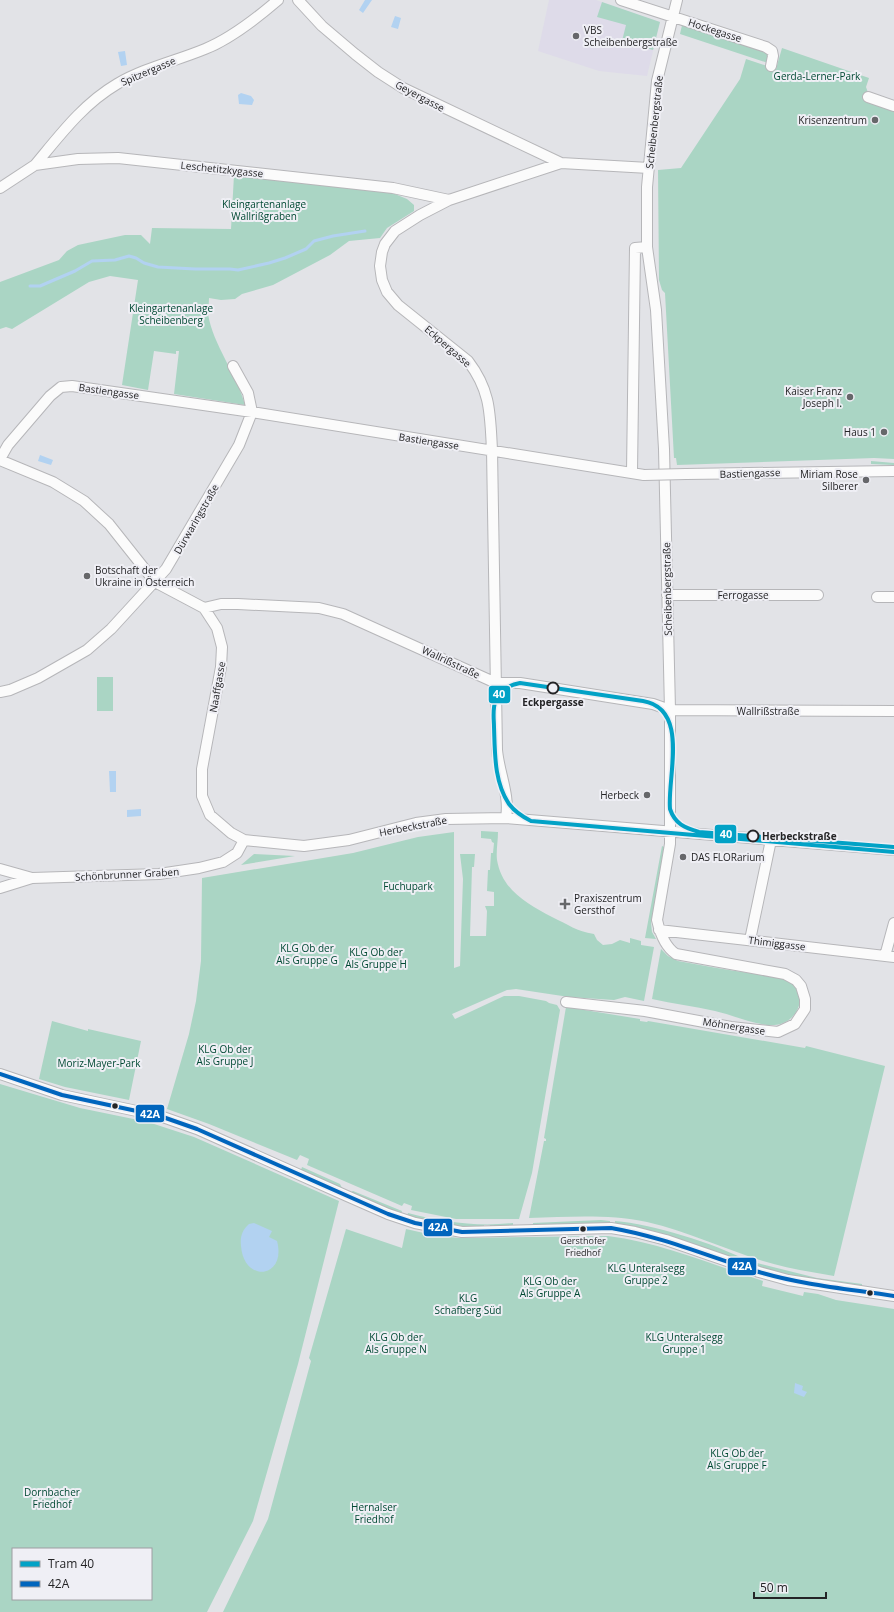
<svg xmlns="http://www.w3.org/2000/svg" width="894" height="1612" viewBox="0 0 894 1612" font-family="'Open Sans',sans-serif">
  <rect width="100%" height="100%" fill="#e2e3e7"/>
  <path fill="#dedbe9" d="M549,0H596L660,22L647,76L599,71L538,51Z"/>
  <path fill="#aad5c4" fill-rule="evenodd" d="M602,2L660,22L653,50L622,41L626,25L597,17Z
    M683,21L768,53V63L680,34Z
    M782,48L869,78L866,87L871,101L894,109V459L874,458L677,465L676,458H674L665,293L662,290L659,280L658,170L681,168L740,79L746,59L776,69Z
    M234,175L390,192L407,199L414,205V211L387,228L380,238L349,241L330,255L273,285L242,294L235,299L221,300L209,298C209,303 208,309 208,314C213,345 237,374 245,405L174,394L179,351H176V354L154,351L148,390L122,385L138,280L110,276L89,282L12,329L6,327L0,329V282L59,260L67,251L78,245L125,235H141L150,244L152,228L231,229Z
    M871,461L894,463V465L871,464Z
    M97,677H113V711H97Z
    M481,831L498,832C498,841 496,851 497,860C502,890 527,904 552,917C569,925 576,931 594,934L597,940L603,945L612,944L620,940L630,943V938L641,941V945L654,947L644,1001L625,997L614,1000L569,997L516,989L507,990L452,1014L455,1019L504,996H519L546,1001L549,1003L557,1005L560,1010L532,1173L519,1219H456L411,1210L412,1206L404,1203L402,1206L307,1165L309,1159L300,1155L297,1160L209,1124L167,1109L189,1034L196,1001L201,961L202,878L353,853L418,837L454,832V968L460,966L463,879L460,854H475L474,867H472L470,936H486L487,911L485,906H494V892L487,891L488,870H490L491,853H493L494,843L492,842L491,839L481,838Z
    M662,846L664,847L651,923L652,932L656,939L645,938Z
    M254,854L295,856L241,865Z
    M661,949L668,956L678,961C702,965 726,970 750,973C762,975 775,973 786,979C811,991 799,1024 774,1025C756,1026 733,1015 715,1011C694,1006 673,1004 652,999Z
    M566,1007L640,1019V1021L647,1022L648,1021L805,1048L806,1046L885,1066L834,1276C810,1272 786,1268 763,1261C724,1249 687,1231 647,1222C608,1214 569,1217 529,1218L544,1141H546V1139L544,1138Z
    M52,1021L88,1031V1029L141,1041L129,1100L65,1087L39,1079Z
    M0,1084L80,1108L148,1122L194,1137L339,1201L298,1364L253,1521L207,1612H0ZM13,1549H151V1599H13Z
    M302,1167L340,1184L342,1188L301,1170Z
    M353,1191L402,1211L401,1214L351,1192Z
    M408,1213C442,1222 477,1227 513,1223V1226H490V1224H484V1227C457,1227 433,1223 407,1216Z
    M601,1220L610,1221V1224L533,1225V1223Z
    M615,1221C652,1224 714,1243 748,1261L747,1263L684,1241L615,1225Z
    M346,1229L402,1248L406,1229L437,1236L460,1238L608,1236C662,1243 711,1264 763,1281L762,1286L803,1296L804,1292L818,1294L836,1300L894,1309V1612H223L268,1519L311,1361L309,1358Z
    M753,1262L817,1278L862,1284V1286L784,1274L752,1265Z"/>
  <path fill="#b2d2f1" d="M365,0H372L363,13L359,10Z
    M395,16L401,18L398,29L391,27Z
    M125,51L127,65L121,66L118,52Z
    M241,93L251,96L254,100L252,105L239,104L238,95Z
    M40,455L53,460L51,465L38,461Z
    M109,771H116V792H110Z
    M141,809V816L127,817V810Z
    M254,1223L272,1231L269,1237L277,1241C287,1278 244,1284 241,1246C240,1237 242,1230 249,1224Z
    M795,1383L803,1386L802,1390L807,1392L804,1397L794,1393Z"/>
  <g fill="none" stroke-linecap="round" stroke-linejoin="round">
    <path stroke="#b2d2f1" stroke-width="3" d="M30,286H40L75,271L92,261L115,260L129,256L136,258L144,263L158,267L195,269H230L238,270L269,263L285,258L306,249L314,241L333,236L365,231"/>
    <g stroke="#b6b6b9" stroke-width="12">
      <path id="minor" d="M298,0L322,26L355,54L378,72L403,88L561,163
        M621,0L766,47L772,51L773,56L771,66
        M868,97L894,106
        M35,165C60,135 83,104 117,84C144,68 176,61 205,49C230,39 257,18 278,0
        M0,188L35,165L78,159L118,158L393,188L449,200
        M0,459L8,445L50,396L61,387L72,386L252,412L644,475
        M0,460L53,482L84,501L109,524L155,582L204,608L217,628L222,647L221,667L202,769V796L210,815L231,833L244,840L304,846L349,840L416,823L446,819L506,818L894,850
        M632,472L635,248L647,247
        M686,474L894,471
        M667,595H818
        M877,597H894
        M204,608L221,604H238L319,608L343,614L496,683H520L653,704L670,710L894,711
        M0,692L10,690L38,678L87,650L111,629L166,569L239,445L252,412L248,393L233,366
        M506,818C510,795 499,773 497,750L492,450C490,414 491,391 468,361L398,305L387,292L382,280L380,266L382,252L385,244L395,231L420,215L449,200L561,163L649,168
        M0,869L32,878L159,874L199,868L223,862L237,853L244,840
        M0,888L32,878
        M659,930L894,957
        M750,940L771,840
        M885,956L894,923
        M566,1002L645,1011L731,1027L778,1032L795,1024L805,1009V999L801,986L796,980L785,974L676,954C665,947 660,933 657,920L670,844V710L664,449L656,310L647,247V187L657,81L677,0
        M0,1074L62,1095L160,1116L197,1129L347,1196L388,1214L415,1223L462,1232L611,1228L635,1232L666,1240L759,1272L788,1280L894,1296"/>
    </g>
    <use href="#minor" stroke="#fbfbfb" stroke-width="10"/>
    <g stroke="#b6b6b9" stroke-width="12" stroke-linecap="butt">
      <path id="minor-bridge" d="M644,475L686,474"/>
    </g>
    <use href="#minor-bridge" stroke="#fbfbfb" stroke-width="10"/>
    <g stroke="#efeff5" stroke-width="7">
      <path id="bus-1" d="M0,1074L62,1095L160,1116L197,1129L388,1214L415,1223L462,1232L611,1228C664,1237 709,1257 759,1272C803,1285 849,1289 894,1296"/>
    </g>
    <use href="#bus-1" stroke="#0065bd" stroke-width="4"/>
    <g stroke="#efeff5" stroke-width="7">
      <path id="tram-1" d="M894,847L699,832C685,828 675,824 670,809C667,777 690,709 643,701L520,683C510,685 500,690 496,700C492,708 494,719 494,727C495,753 494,782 509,804C515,812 523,817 531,821L894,852"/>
    </g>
    <use href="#tram-1" stroke="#02a2c6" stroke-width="4"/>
  </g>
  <g fill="#66676a" stroke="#efeff5" stroke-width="1.5">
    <circle cx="576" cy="36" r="4"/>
    <circle cx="875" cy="120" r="4"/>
    <circle cx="850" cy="397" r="4"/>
    <circle cx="884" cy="432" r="4"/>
    <circle cx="866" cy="480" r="4"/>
    <circle cx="87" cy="576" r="4"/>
    <circle cx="647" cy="795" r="4"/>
    <circle cx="683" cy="857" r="4"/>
    <path d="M563 898h4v4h4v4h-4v4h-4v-4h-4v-4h4z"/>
  </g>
  <g fill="#efeff5" stroke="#242426" stroke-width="2">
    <circle cx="553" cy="688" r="5.5"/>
    <circle cx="753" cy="836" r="5.5"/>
  </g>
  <g fill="#242426" stroke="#efeff5" stroke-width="1.5">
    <circle cx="115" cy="1106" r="3.5"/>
    <circle cx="583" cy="1229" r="3.5"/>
    <circle cx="870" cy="1293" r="3.5"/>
  </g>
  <g text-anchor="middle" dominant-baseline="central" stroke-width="4" stroke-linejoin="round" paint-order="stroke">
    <g font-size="9" fill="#242426" stroke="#efeff5">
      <text x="583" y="1240">Gersthofer<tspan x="583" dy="12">Friedhof</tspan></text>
    </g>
    <g font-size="10" fill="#242426" stroke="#efeff5" text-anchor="end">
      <text x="584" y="30" text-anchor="start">VBS<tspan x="584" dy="12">Scheibenbergstraße</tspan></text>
      <text x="867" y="120">Krisenzentrum</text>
      <text x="842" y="391">Kaiser Franz<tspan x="842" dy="12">Joseph I.</tspan></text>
      <text x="876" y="432">Haus 1</text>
      <text x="858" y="474">Miriam Rose<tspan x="858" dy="12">Silberer</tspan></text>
      <text x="95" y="570" text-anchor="start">Botschaft der<tspan x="95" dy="12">Ukraine in Österreich</tspan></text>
      <text x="639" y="795">Herbeck</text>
      <text x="691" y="857" text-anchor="start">DAS FLORarium</text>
      <text x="574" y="898" text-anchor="start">Praxiszentrum<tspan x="574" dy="12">Gersthof</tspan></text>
    </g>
    <g font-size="10" fill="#242426" stroke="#efeff5">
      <text transform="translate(715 30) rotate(18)">Hockegasse</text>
      <text transform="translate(148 71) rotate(-23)">Spitzergasse</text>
      <text transform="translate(420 96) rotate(28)">Geyergasse</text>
      <text transform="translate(654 122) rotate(-84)">Scheibenbergstraße</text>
      <text transform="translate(222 169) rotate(6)">Leschetitzkygasse</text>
      <text transform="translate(448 346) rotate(41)">Eckpergasse</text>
      <text transform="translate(109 391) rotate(8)">Bastiengasse</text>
      <text transform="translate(429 441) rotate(9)">Bastiengasse</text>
      <text transform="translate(750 473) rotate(-2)">Bastiengasse</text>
      <text transform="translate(196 519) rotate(-60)">Dürwaringstraße</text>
      <text transform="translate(667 589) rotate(-91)">Scheibenbergstraße</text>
      <text x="743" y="595">Ferrogasse</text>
      <text transform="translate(451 662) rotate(25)">Wallrißstraße</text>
      <text transform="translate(217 687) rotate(-80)">Naaffgasse</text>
      <text x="768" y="711">Wallrißstraße</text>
      <text transform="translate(413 826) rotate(-11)">Herbeckstraße</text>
      <text transform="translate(127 874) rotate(-3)">Schönbrunner Graben</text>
      <text transform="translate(777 943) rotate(7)">Thimiggasse</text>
      <text transform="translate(734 1026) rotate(9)">Möhnergasse</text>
    </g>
    <g font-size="10" fill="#014933" stroke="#efeff5">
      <text x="817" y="76">Gerda-Lerner-Park</text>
      <text x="264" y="204">Kleingartenanlage<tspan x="264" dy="12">Wallrißgraben</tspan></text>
      <text x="171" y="308">Kleingartenanlage<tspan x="171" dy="12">Scheibenberg</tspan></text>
      <text x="408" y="886">Fuchupark</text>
      <text x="307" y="948">KLG Ob der<tspan x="307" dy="12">Als Gruppe G</tspan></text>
      <text x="376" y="952">KLG Ob der<tspan x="376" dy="12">Als Gruppe H</tspan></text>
      <text x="225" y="1049">KLG Ob der<tspan x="225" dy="12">Als Gruppe J</tspan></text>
      <text x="99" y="1063">Moriz-Mayer-Park</text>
      <text x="646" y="1268">KLG Unteralsegg<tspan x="646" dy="12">Gruppe 2</tspan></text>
      <text x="550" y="1281">KLG Ob der<tspan x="550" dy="12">Als Gruppe A</tspan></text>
      <text x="468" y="1298">KLG<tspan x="468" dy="12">Schafberg Süd</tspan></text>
      <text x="396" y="1337">KLG Ob der<tspan x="396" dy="12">Als Gruppe N</tspan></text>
      <text x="684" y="1337">KLG Unteralsegg<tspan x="684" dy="12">Gruppe 1</tspan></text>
      <text x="737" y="1453">KLG Ob der<tspan x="737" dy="12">Als Gruppe F</tspan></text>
      <text x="52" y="1492">Dornbacher<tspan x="52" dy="12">Friedhof</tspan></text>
      <text x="374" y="1507">Hernalser<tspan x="374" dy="12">Friedhof</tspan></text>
    </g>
    <g font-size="10" font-weight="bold" fill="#242426" stroke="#efeff5">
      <text x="553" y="702">Eckpergasse</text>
      <text x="762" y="836" text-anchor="start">Herbeckstraße</text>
    </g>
  </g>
  <g stroke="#efeff5" stroke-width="1.5">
    <rect x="488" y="685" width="23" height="19" rx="4" fill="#02a2c6"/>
    <rect x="714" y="824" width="23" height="20" rx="4" fill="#02a2c6"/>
    <rect x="135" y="1104" width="30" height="19" rx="4" fill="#0065bd"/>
    <rect x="423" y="1218" width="30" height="19" rx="4" fill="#0065bd"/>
    <rect x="727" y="1257" width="30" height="19" rx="4" fill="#0065bd"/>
  </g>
  <g font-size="11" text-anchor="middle" font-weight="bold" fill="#fff">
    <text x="499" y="698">40</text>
    <text x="726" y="838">40</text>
    <text x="150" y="1118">42A</text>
    <text x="438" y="1231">42A</text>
    <text x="742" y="1270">42A</text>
  </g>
  <rect x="12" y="1548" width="140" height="52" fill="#efeff5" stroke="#9e9ea2"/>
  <rect x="20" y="1561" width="20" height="6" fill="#02a2c6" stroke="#9e9ea2"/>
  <text x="48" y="1568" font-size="12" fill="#242426">Tram 40</text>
  <rect x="20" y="1581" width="20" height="6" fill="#0065bd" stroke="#9e9ea2"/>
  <text x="48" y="1588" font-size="12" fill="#242426">42A</text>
  <path d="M754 1592v6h72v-6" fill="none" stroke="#242426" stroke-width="2"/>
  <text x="760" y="1592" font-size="12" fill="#242426" stroke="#efeff5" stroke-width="3" paint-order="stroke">50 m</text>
</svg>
